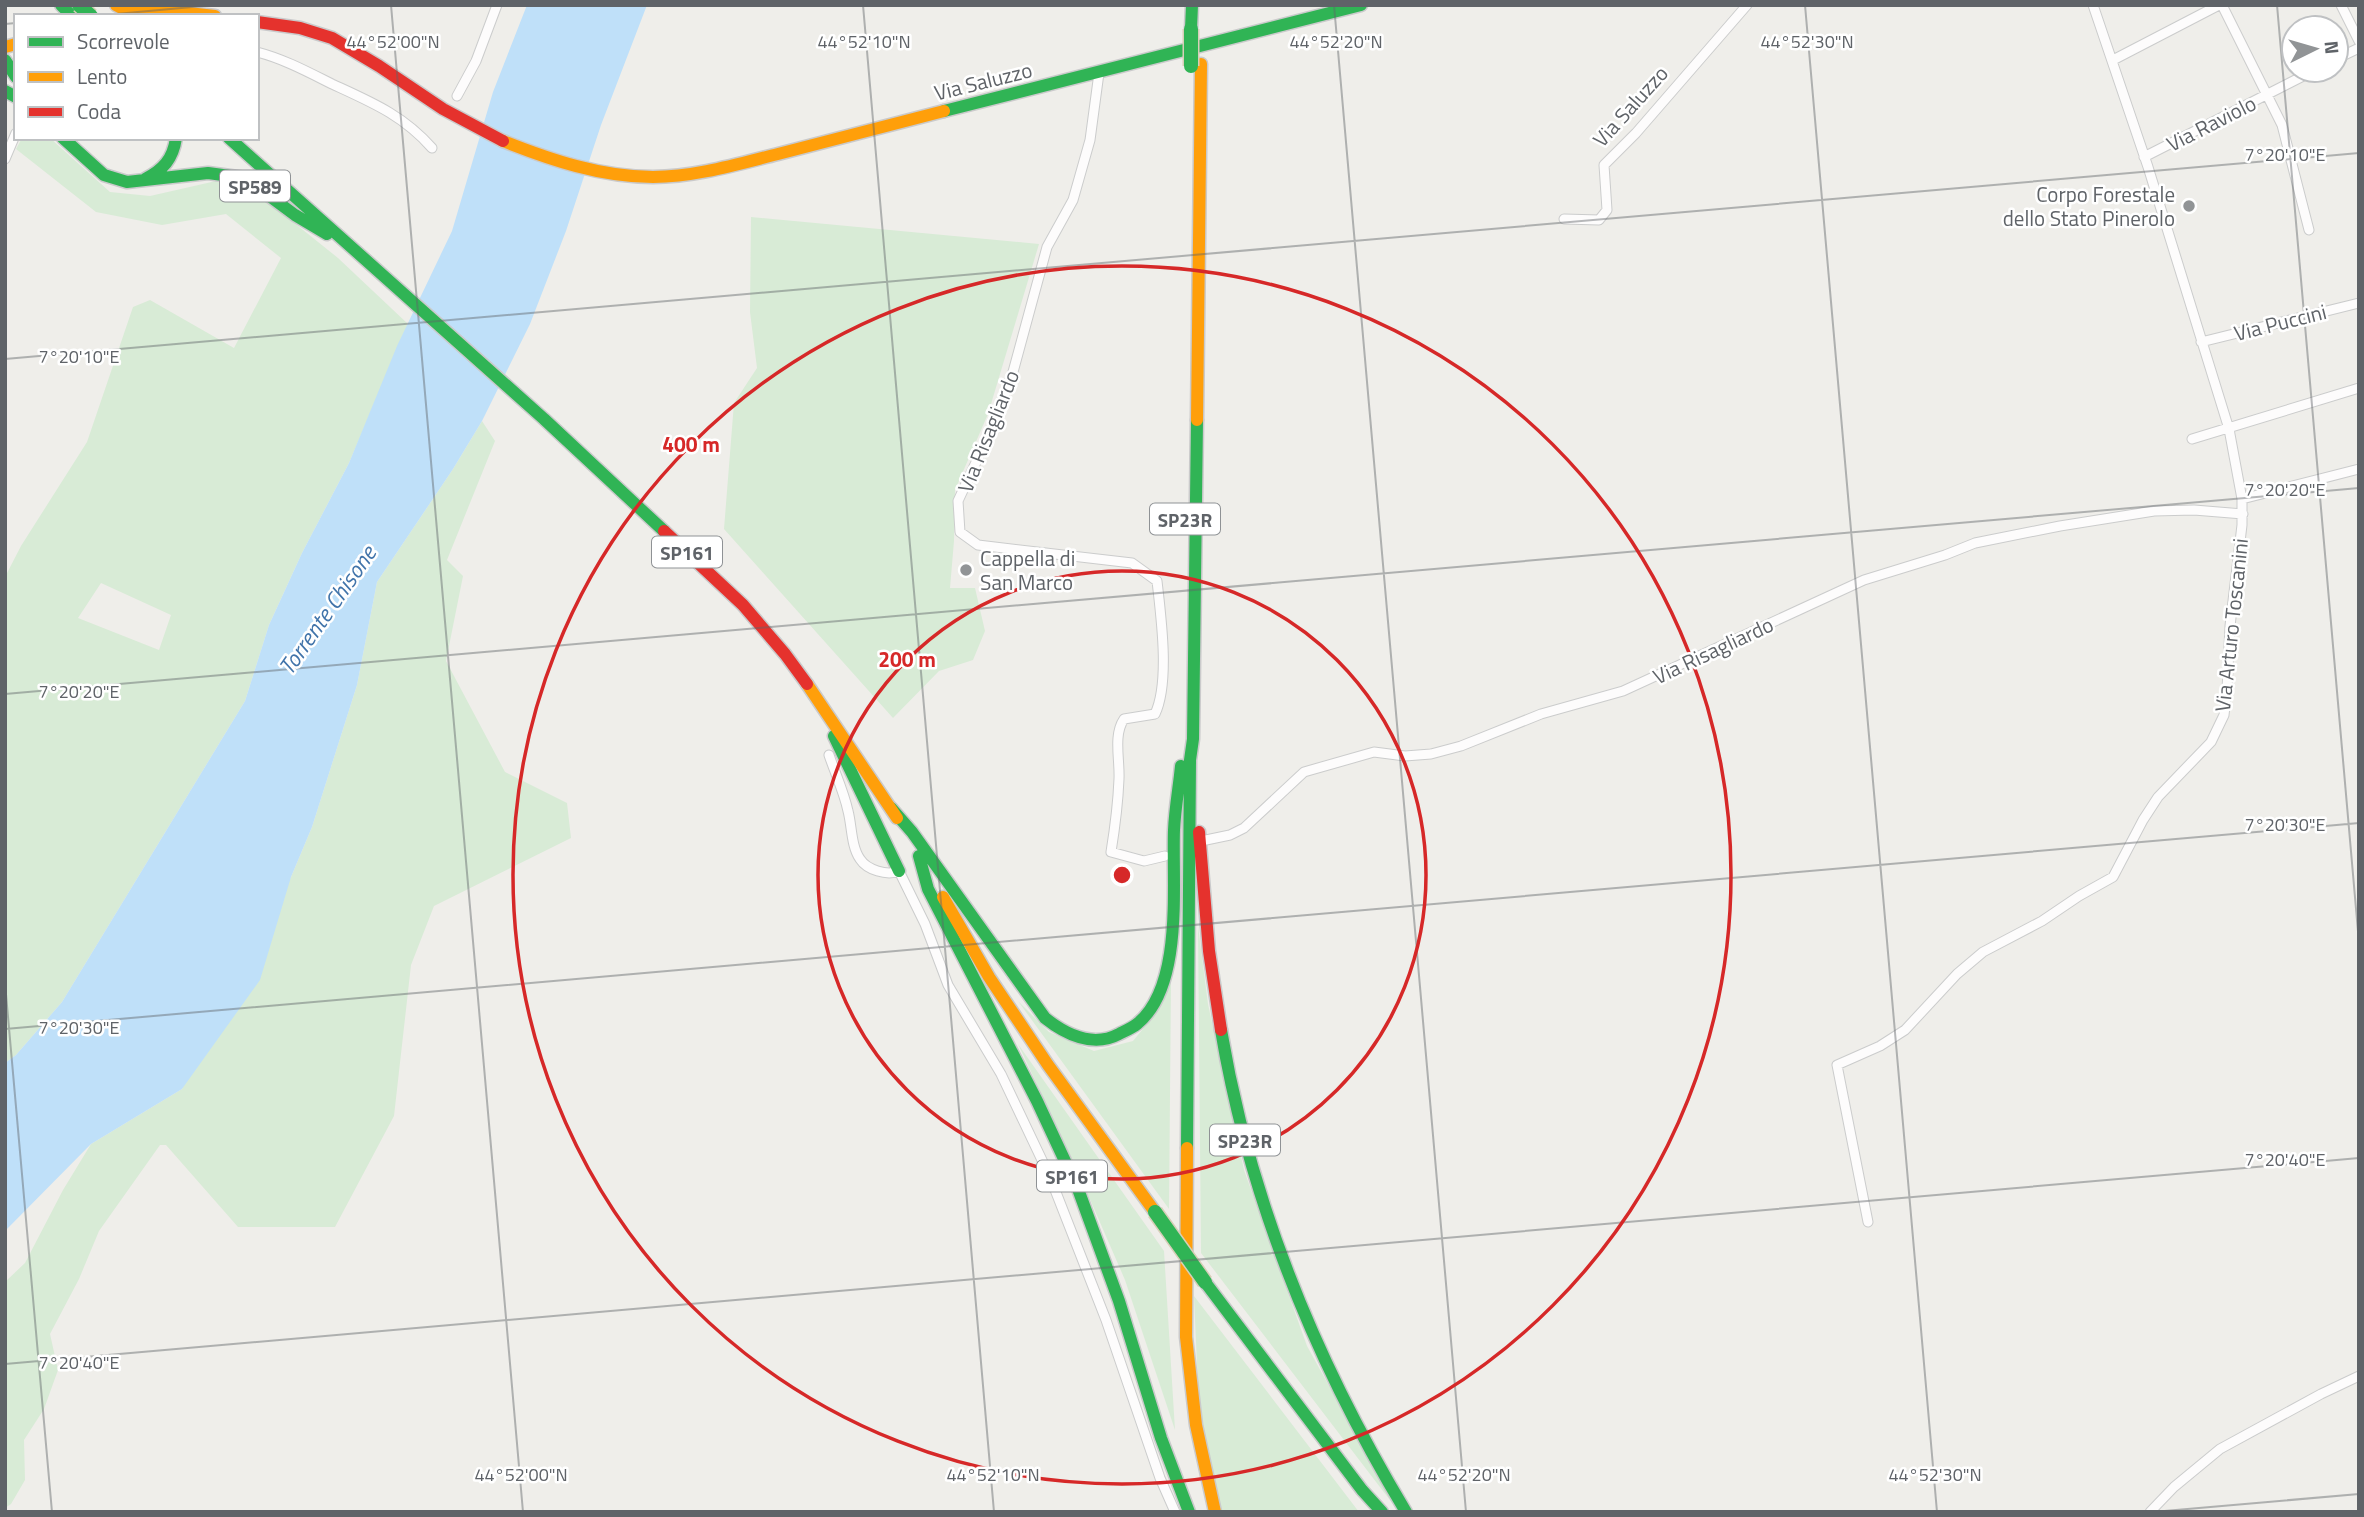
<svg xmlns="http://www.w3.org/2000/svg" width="2364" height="1517" viewBox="0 0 2364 1517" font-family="'Titillium Web',sans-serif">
  <rect width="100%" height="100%" fill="#efeeea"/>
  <path fill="#d8ebd6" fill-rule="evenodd" d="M22,138H50L110,192L150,196L216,181L257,193L338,258L408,324L349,463L302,553L269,625L245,701L62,1002L16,1055L5,1063V577L21,546L87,442L133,307L150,300L234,348L281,258L226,214L162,225L96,212L16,149ZM101,583L171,615L159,650L78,618Z
    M751,217L1039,244L988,414L955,490L954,541L950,588H975L985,631L973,660L939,671L893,718L724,529L734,403L757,368L750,312Z
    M482,421L495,441L447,560L463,576L446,661L505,772L567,803L571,838L434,906L411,965L394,1116L335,1227H238L166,1145H160L99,1231L79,1279L50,1334L58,1370L44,1409L24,1440L25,1480L11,1504L5,1508V1282L25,1263L63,1190L91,1144L182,1089L291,877L312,827L357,685L377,582L453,469Z
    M1198,926L1208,1004L1244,1170L1307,1346L1399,1512L1201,1253Z
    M1171,980L1169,1209L1018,1001L1049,1032L1094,1051L1133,1041L1156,1013Z
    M1018,1044L1164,1251L1175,1430L1125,1280L1079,1174Z
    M1194,1296L1359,1512H1221L1199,1410Z"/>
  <path fill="#bfe0f9" d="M527,5H647L601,125L566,231L530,324L482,421L453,469L377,582L357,685L312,827L291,877L260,980L182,1089L91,1144L5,1231V1063L16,1055L62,1002L245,701L269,625L302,553L349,463L397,346L452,231L493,92Z"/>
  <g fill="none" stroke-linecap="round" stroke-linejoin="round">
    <g stroke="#cbcccc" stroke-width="11">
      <path id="street" d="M2222,5L2282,125L2309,230
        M2341,5L2359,41
        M257,52C284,59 308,72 332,84C371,102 403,115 432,148
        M2336,59L2359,48
        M2113,60L2219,5
        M1099,73L1090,140L1073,200L1047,247L1013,372L991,430L958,501L960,532L978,545L1132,563L1157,581C1161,617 1170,682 1155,714L1124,719C1113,735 1120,760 1119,779C1118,803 1115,827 1111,852L1144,861L1165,856
        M457,96L476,61L497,5
        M2144,157L2315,70
        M5,159L16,133
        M1564,219L1599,220L1607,210L1604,165L1636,133L1747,5
        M2201,342L2359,303
        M2192,439L2359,388
        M2242,499L2359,469
        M829,755C835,773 844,792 848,811C852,826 851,846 860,859C867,870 887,876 899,871L925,924L948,985L1001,1074L1050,1177L1106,1320L1160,1478L1175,1512
        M1206,840L1230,835L1244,828L1304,772L1374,752L1405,756L1431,754L1461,746L1541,714L1623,691L1864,580L1945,555L1975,543L2060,526L2154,511L2194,510L2243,514
        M1868,1222L1837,1065L1880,1046L1905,1030L1957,974L1983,952L2042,921L2079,896L2113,877L2143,820L2158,797L2211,742L2224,715L2227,690L2230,626L2242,525V499L2229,429L2148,167L2093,5
        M2150,1512L2174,1487L2220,1449L2321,1394L2359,1376"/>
    </g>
    <g stroke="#cacacb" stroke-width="15">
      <path id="fast" d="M61,5L72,16
        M1191,29L1192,5
        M5,60L16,77
        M5,91L16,97
        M944,111L1361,5
        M63,138L104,175L127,182L208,173L245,178L295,215L327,234
        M229,138L544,419L664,531
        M145,179C163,170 173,159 176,138
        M834,736L899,871
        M891,808L912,832L1045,1018C1065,1034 1093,1048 1119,1034C1125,1031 1132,1028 1137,1024C1184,986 1172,884 1174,830C1175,808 1179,787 1181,766
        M919,856L928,889L1037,1101L1078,1189L1119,1301L1161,1438L1189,1512
        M1221,1030C1250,1202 1317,1364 1406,1512
        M1187,1148L1190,760L1193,739L1197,420
        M1205,1282L1362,1490L1382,1512"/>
    </g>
    <g stroke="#cacacb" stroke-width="15">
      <path id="slow" d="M116,5C131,14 143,15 158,5
        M153,9L215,16
        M5,47L16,44
        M503,141C551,160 601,177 653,177C695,177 738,164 778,154C834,139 889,125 944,111
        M1197,420L1201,64
        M807,684L897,818
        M943,897L989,977L1048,1065L1155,1212
        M1187,1148L1186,1337L1196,1425L1215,1512"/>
    </g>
    <g stroke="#cacacb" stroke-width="15">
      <path id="jam" d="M257,22L300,28L332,38L379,66L443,109L503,141
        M664,531L743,605L785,654L807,684
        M1199,832L1209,951L1221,1030"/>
    </g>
    <use href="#street" stroke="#fdfcfc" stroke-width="9"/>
    <use href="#fast" stroke="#30b455" stroke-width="12"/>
    <use href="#slow" stroke="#ff9f0a" stroke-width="12"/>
    <use href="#jam" stroke="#e5322d" stroke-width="12"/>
    <g stroke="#d7ceb8" stroke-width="17" stroke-linecap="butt">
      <path id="fast-bridge" d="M79,5L91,16
        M1191,29V66
        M1155,1212L1205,1282"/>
    </g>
    <use href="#fast-bridge" stroke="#30b455" stroke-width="14"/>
  </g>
  <path fill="none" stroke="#5f6368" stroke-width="2" stroke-opacity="0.45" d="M391,5L523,1512M863,5L994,1512M1334,5L1466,1512M1805,5L1937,1512M2277,5L2359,943M94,16L214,5M5,24L16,23M5,359L2359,153M5,694L2359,488M5,983L52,1512M5,1029L2359,823M5,1364L2359,1158M2153,1512L2359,1494"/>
  <g fill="none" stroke="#d62828" stroke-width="3.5">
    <circle cx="1122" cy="875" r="304"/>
    <circle cx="1122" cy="875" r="609"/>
  </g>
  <g fill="#919496" stroke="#fff" stroke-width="2.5">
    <circle cx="2189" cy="206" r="7"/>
    <circle cx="966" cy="570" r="7"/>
  </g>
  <g text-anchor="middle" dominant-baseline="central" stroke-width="5" stroke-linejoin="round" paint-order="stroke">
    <g fill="#fff" stroke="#8f9295" stroke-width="2">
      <rect x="220" y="170.5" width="70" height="31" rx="5"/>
      <rect x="1150" y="503.5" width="70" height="31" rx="5"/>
      <rect x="652" y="536.5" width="70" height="31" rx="5"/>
      <rect x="1210" y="1124.5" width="70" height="31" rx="5"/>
      <rect x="1037" y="1160.5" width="70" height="31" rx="5"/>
    </g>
    <g font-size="19" font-weight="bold" fill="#5f6368">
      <text x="255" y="186">SP589</text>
      <text x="1185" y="519">SP23R</text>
      <text x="687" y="552">SP161</text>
      <text x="1245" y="1140">SP23R</text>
      <text x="1072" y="1176">SP161</text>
    </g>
    <g font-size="21" fill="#5f6368" stroke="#fff">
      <text transform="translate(983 81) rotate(-14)">Via Saluzzo</text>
      <text transform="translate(1630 106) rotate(-48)">Via Saluzzo</text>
      <text transform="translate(2211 123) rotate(-27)">Via Raviolo</text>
      <text transform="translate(2280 322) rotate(-14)">Via Puccini</text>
      <text transform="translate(988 431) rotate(-68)">Via Risagliardo</text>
      <text transform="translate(2231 625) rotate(-84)">Via Arturo Toscanini</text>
      <text transform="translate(1713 650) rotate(-25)">Via Risagliardo</text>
    </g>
    <g font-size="21" fill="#5f6368" stroke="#fff" text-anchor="end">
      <text x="2175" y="194">Corpo Forestale<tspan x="2175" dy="24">dello Stato Pinerolo</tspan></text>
      <text x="980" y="558" text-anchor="start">Cappella di<tspan x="980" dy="24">San Marco</tspan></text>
    </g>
    <g font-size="23" font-style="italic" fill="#4174aa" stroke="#fff">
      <text transform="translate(327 610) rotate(-55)">Torrente Chisone</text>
    </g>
  </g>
  <g font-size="18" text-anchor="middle" fill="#5f6368" stroke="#fff" stroke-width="5" stroke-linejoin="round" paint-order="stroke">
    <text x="393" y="48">44°52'00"N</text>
    <text x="864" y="48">44°52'10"N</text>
    <text x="1336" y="48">44°52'20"N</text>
    <text x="1807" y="48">44°52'30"N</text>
    <text x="2285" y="161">7°20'10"E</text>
    <text x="79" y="363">7°20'10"E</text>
    <text x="2285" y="496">7°20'20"E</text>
    <text x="79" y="698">7°20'20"E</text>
    <text x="2285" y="831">7°20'30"E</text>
    <text x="79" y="1034">7°20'30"E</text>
    <text x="2285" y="1166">7°20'40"E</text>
    <text x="79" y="1369">7°20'40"E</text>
    <text x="521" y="1481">44°52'00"N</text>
    <text x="993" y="1481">44°52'10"N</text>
    <text x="1464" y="1481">44°52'20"N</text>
    <text x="1935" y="1481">44°52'30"N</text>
  </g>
  <circle cx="1122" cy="875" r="10" fill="#d62828" stroke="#fff" stroke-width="3.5"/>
  <g font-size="21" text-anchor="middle" font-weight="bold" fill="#d62828" stroke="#fff" stroke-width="5" stroke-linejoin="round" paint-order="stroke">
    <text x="691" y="452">400 m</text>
    <text x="907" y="667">200 m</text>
  </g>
  <rect width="2364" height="1517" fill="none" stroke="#5f6368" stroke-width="14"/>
  <rect x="14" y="14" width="245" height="126" fill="#ffffff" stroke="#bfc1c3" stroke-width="2"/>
  <rect x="28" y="37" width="35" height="10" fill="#30b455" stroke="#bfc1c3" stroke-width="2"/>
  <text x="77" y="49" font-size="21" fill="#5f6368">Scorrevole</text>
  <rect x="28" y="72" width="35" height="10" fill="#ff9f0a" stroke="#bfc1c3" stroke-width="2"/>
  <text x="77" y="84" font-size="21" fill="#5f6368">Lento</text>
  <rect x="28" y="107" width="35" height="10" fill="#e5322d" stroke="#bfc1c3" stroke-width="2"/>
  <text x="77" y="119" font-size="21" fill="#5f6368">Coda</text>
  <g transform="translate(2315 49) rotate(85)"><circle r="33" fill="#ffffff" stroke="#bfc1c3" stroke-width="2"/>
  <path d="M0-5L12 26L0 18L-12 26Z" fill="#919496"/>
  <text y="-10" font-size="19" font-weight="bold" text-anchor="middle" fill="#5f6368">N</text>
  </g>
</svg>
